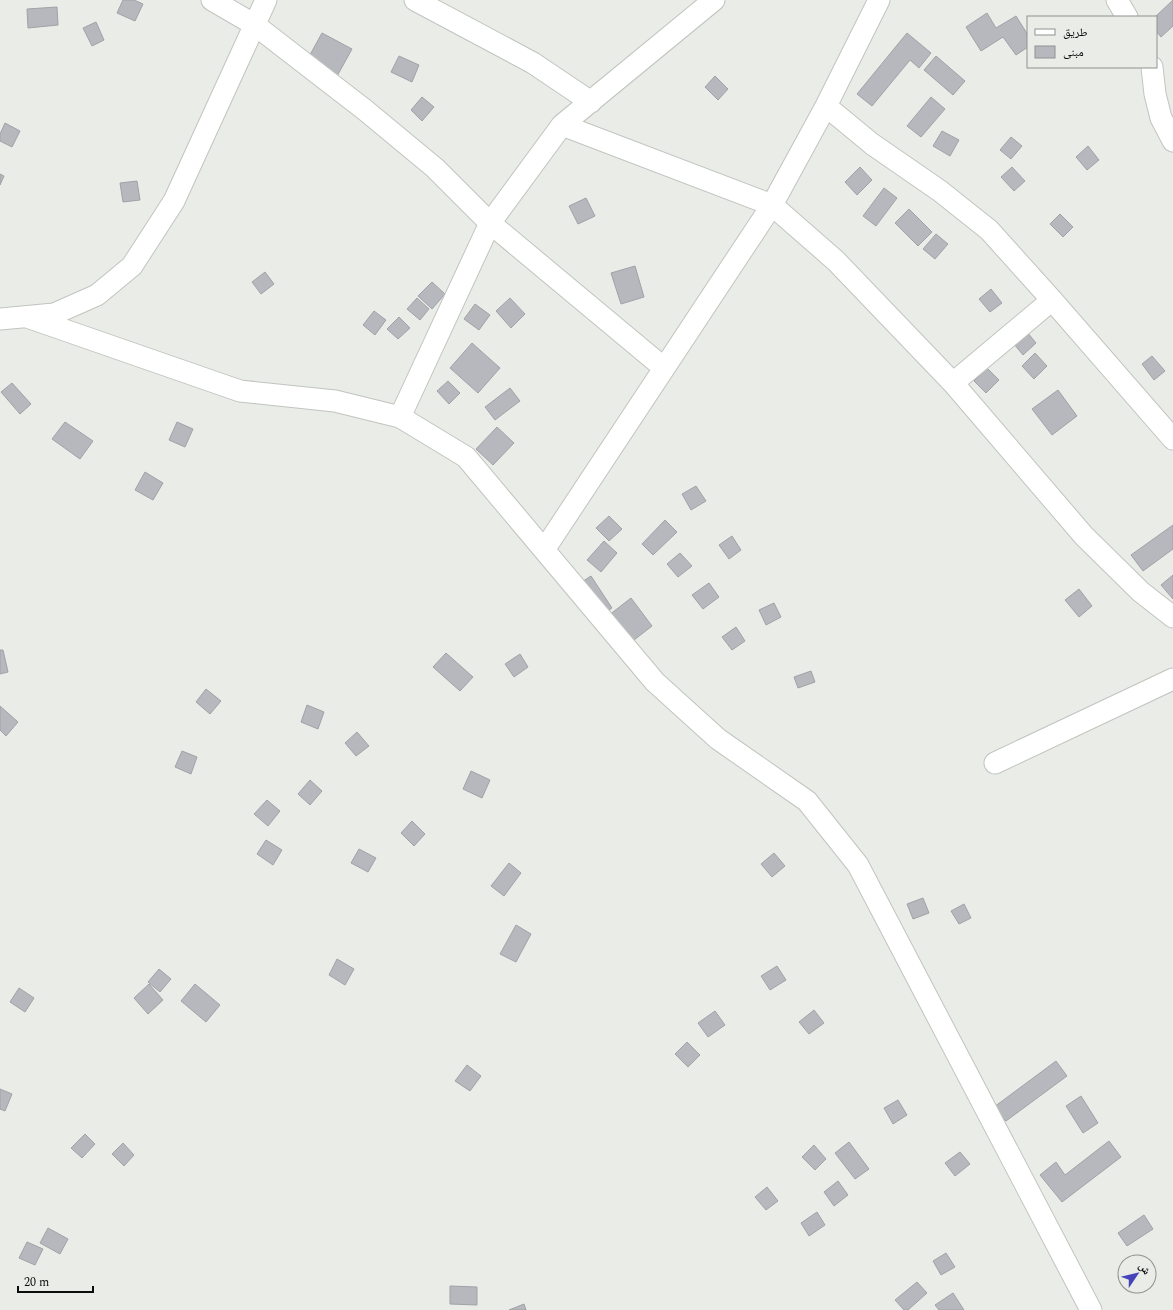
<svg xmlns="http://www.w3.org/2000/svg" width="1173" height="1310" viewBox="0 0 1173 1310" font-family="Spectral,'Noto Naskh Arabic',serif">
  <rect width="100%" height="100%" fill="#e9ece7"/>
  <path fill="#b7b8be" stroke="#a1a2a7" d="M123,0H134L143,4L135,21L117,13Z
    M1173,0V26L1161,37L1156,31V17H1155Z
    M57,7L58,25L28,28L27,9Z
    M987,13L996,28L1016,16L1028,35V47L1016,55L1003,37L981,51L966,27Z
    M96,22L104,40L92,46L83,28Z
    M322,33L352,49L336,78L306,62Z
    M907,33L931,53L919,68L910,60L872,106L857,94Z
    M399,56L419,65L412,82L391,72Z
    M936,56L965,81L953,95L924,70Z
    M715,76L728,89L718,100L705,87Z
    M422,97L434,107L422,121L411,110Z
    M931,97L945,109L921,137L907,126Z
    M5,123L20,131L12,147L0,141V134Z
    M942,131L959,140L950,156L933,146Z
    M1011,137L1022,146L1011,159L1000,150Z
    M1088,146L1099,160L1087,170L1076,157Z
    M860,167L872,180L857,195L845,182Z
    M1012,167L1025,181L1014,191L1001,177Z
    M0,174L4,176L0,185Z
    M137,181L140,200L123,202L120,183Z
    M884,188L897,198L876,226L863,216Z
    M586,198L595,216L578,224L569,206Z
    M909,209L932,232L918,246L895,223Z
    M1060,214L1073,227L1063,237L1050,224Z
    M936,234L948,244L935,259L923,249Z
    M635,266L644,297L621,304L611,273Z
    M265,272L274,284L261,294L252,282Z
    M432,282L445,294L432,309L418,296Z
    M991,289L1002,303L990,312L979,299Z
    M417,298L429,309L420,320L407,309Z
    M510,298L525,314L511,328L496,311Z
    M475,304L490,315L479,330L464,319Z
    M374,311L386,320L375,335L363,325Z
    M399,317L410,328L398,339L387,329Z
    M1027,332L1036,343L1023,355L1014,344Z
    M472,343L500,368L478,393L450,368Z
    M1035,353L1047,366L1034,379L1022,366Z
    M1152,356L1165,371L1154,380L1142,364Z
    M987,368L999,380L986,393L974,381Z
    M448,381L460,393L449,404L437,391Z
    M12,383L31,404L20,414L1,392Z
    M510,388L520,401L495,420L485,407Z
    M1058,390L1077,416L1052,435L1032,409Z
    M65,422L93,441L80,459L52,439Z
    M177,422L193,429L185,447L169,440Z
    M497,427L514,443L493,465L476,449Z
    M145,472L163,483L153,500L135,490Z
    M696,486L706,501L691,510L682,494Z
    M609,516L622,529L609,541L596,528Z
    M665,520L677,532L653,555L642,544Z
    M1173,525V549L1143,571L1131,555Z
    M732,536L741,550L729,559L719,545Z
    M604,541L617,553L601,572L587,560Z
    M680,553L692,566L678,577L667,564Z
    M1173,575V599L1161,585Z
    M591,576L612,608L598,617L577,585Z
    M709,583L719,597L703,609L692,595Z
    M1079,589L1092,606L1079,617L1065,600Z
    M631,598L652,626L625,647L604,619Z
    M774,603L781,617L766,625L759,610Z
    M736,627L745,641L732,650L722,637Z
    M0,650H3L8,672L0,674Z
    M446,653L473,677L460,691L433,667Z
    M520,654L528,667L514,677L505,664Z
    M811,671L815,682L798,688L794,677Z
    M206,689L221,701L210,714L196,702Z
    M307,705L324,712L318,729L301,722Z
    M0,706L18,722L6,736L0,730Z
    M357,732L369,746L356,756L345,743Z
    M182,751L197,757L191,774L175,767Z
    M471,771L490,780L482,798L463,789Z
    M310,780L322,791L310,805L298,794Z
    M267,800L280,811L268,826L254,814Z
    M412,821L425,834L414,846L401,833Z
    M266,840L282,850L273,865L257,854Z
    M359,849L376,858L368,872L351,863Z
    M774,853L785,866L772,877L761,864Z
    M509,863L521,873L504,896L491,886Z
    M923,898L929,913L913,919L907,904Z
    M964,904L971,918L959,924L951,911Z
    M516,925L531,934L516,962L500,954Z
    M337,959L354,969L345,985L329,975Z
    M777,966L786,980L770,990L761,976Z
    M159,969L171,979L160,992L148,982Z
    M149,984L163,1000L148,1014L134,998Z
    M195,984L220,1005L206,1022L181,1001Z
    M19,988L34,998L25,1012L10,1002Z
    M814,1010L824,1023L809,1034L799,1022Z
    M715,1011L725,1025L708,1037L698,1023Z
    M687,1042L700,1055L688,1067L675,1054Z
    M1056,1061L1067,1076L1006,1121L994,1107Z
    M467,1065L481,1076L470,1091L455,1081Z
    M0,1089L12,1094L5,1111L0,1109Z
    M1081,1096L1098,1123L1083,1133L1066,1106Z
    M898,1100L907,1115L893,1124L884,1108Z
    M85,1134L95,1144L82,1158L71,1148Z
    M1109,1141L1121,1157L1062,1202L1040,1175L1056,1162L1065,1175Z
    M849,1142L869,1169L855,1179L835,1153Z
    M123,1143L134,1155L124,1166L112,1154Z
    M814,1145L826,1159L815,1170L802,1157Z
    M960,1152L970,1164L955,1176L945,1163Z
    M838,1181L848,1195L834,1206L824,1192Z
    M767,1187L778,1201L766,1210L755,1197Z
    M817,1212L825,1225L809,1236L801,1223Z
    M1144,1215L1153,1229L1127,1246L1118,1233Z
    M48,1228L68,1239L60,1254L40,1243Z
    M27,1242L43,1249L35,1265L19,1258Z
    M946,1253L955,1267L941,1275L933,1261Z
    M917,1282L927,1293L908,1310H904L895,1300Z
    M450,1286L477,1287V1305L450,1304Z
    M953,1293L964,1310H939L935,1305Z
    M524,1304L526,1310H509Z"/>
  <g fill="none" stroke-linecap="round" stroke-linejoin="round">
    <g stroke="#c1c4bf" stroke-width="23">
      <path id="minor" d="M212,0L255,25L365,110L435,168L490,223L664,368
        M415,0L533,63L591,102
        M1117,0L1127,17
        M1152,67L1155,94L1161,118L1173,141
        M826,106L872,144L940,191L989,230L1052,300L1173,439
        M562,125L772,205L836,261L953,383L1084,536L1141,592L1173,617
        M27,317L240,391L335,401L400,417L466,457L655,682L718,739L807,801L858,865L1091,1310
        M0,319L54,314L97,295L132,266L174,201L266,0
        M953,383L1052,300
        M400,417L490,223L562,125L714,0
        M544,550L772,205L826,106L879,0
        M995,763L1173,679"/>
    </g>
    <use href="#minor" stroke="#fff" stroke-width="21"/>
  </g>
  <rect x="1027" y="16" width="130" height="52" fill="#e9ece7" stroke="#90938f"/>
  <rect x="1035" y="29" width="20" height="6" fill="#ffffff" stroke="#90938f"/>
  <text x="1063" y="36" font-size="12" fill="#0b0d0b">طريق</text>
  <rect x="1035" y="46" width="20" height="12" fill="#b7b8be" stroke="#90938f"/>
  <text x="1063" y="56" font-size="12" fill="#0b0d0b">مبنى</text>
  <g transform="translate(1137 1274) rotate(55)"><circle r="19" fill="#e9ece7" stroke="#90938f"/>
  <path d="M0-3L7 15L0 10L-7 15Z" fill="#4744ba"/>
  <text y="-6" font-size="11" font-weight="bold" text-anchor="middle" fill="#0b0d0b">ش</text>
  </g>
  <path d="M18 1286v6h75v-6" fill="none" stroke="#0b0d0b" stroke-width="2"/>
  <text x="24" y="1286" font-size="12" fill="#0b0d0b" stroke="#e9ece7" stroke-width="3" paint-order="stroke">20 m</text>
</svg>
